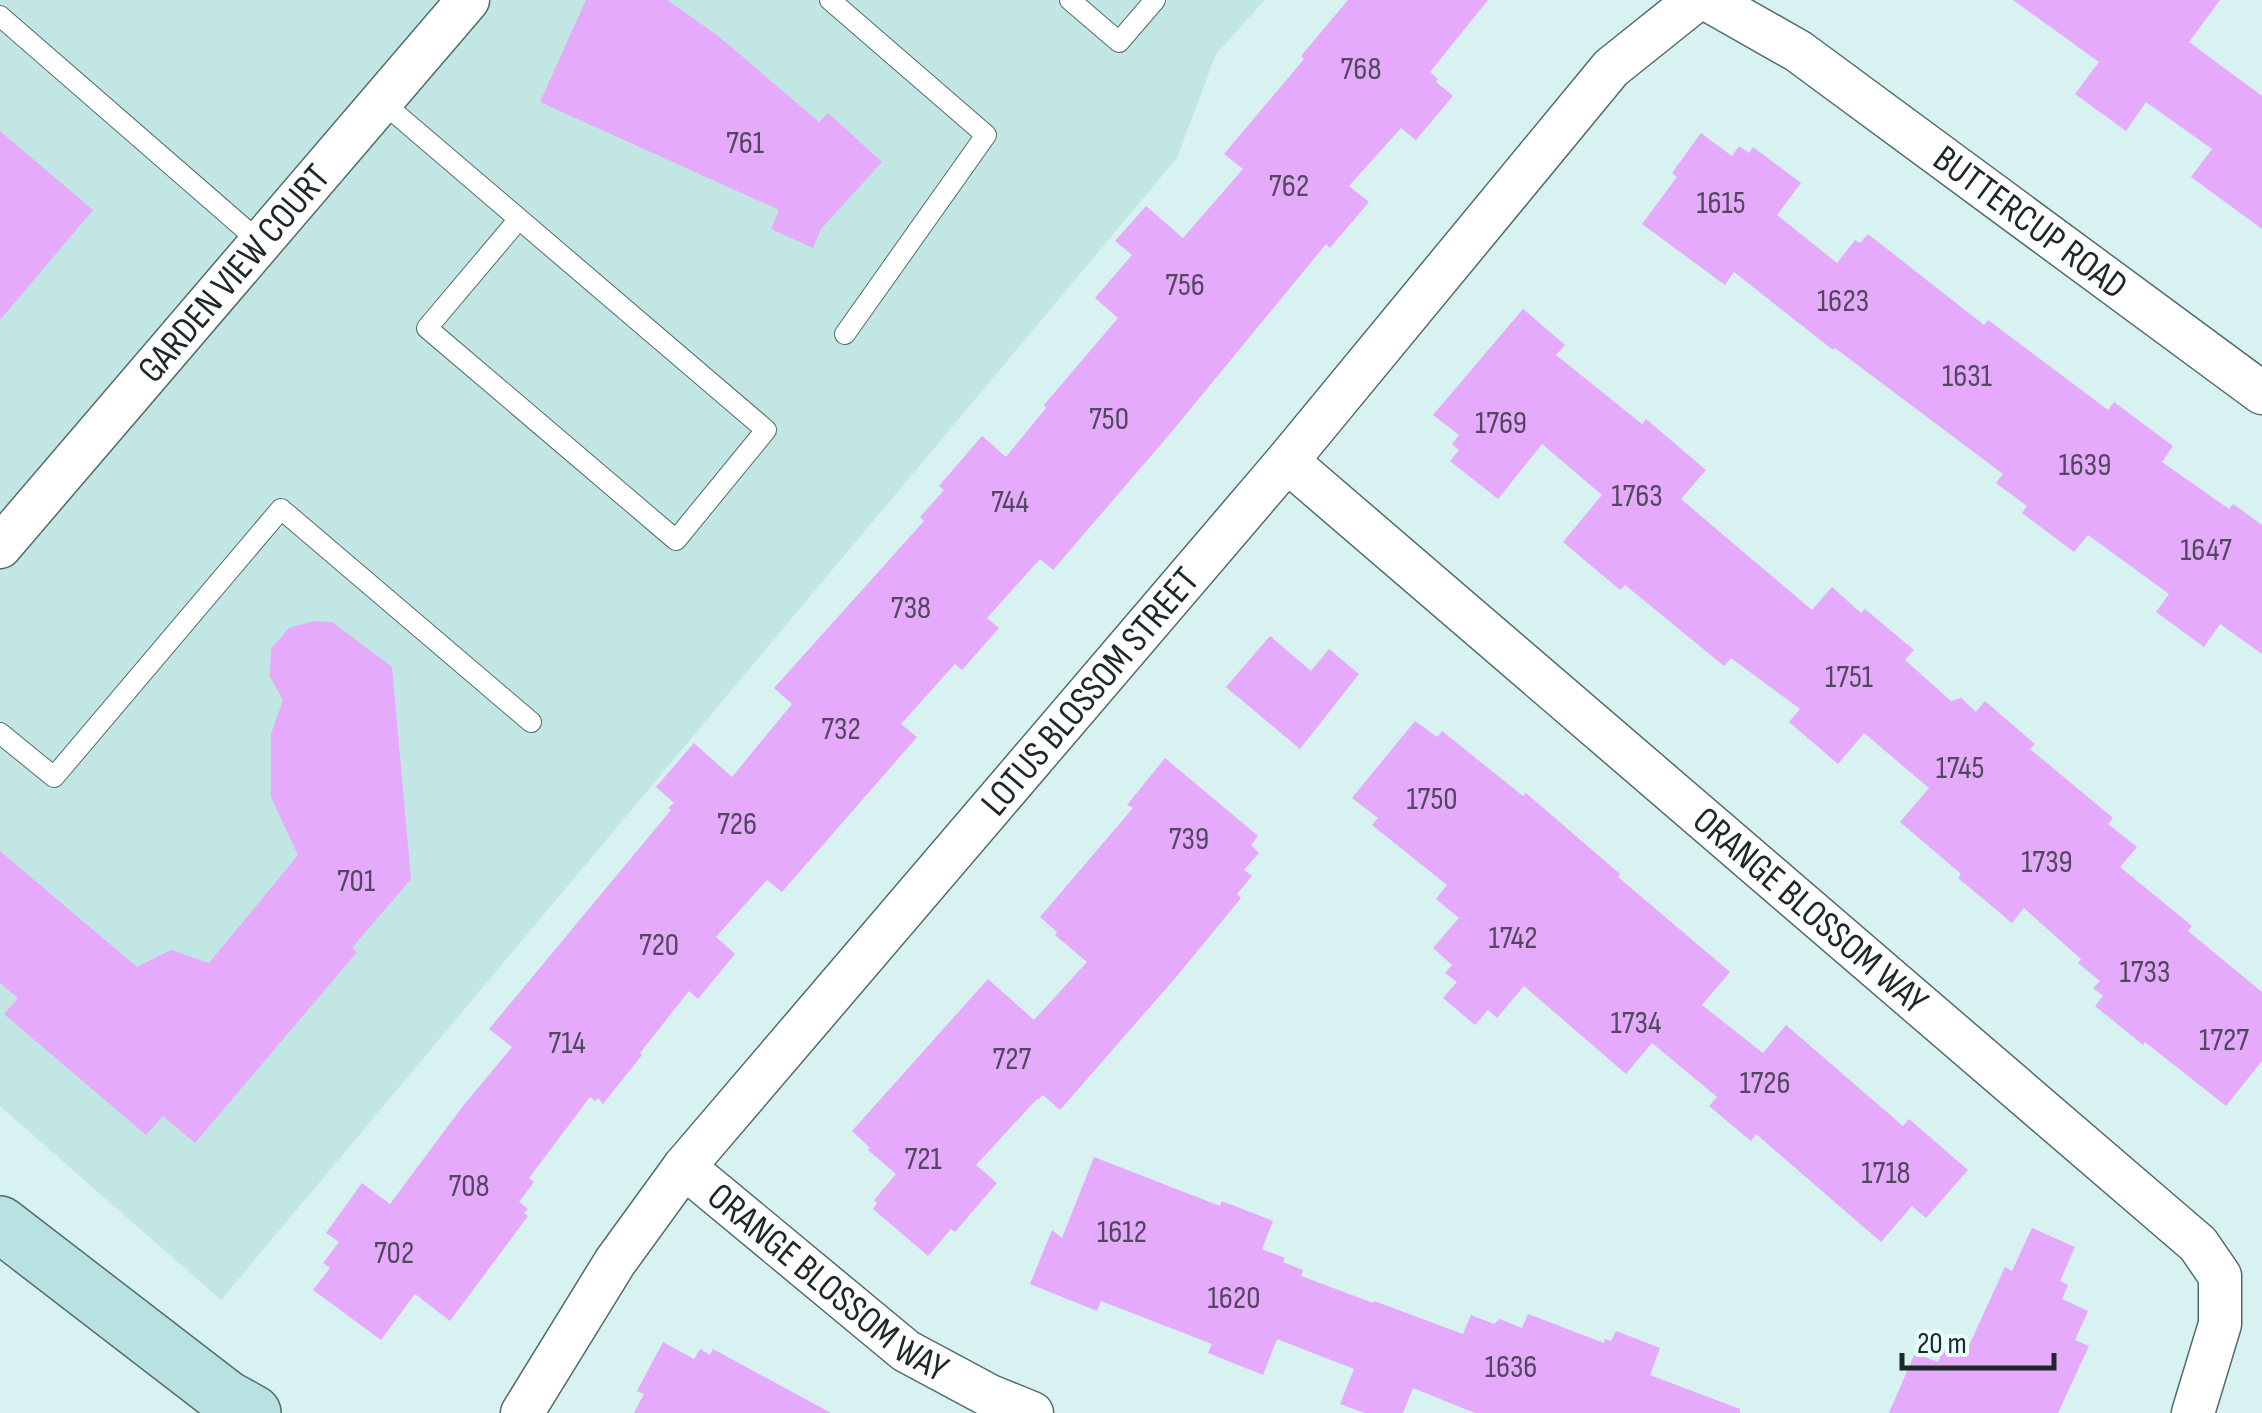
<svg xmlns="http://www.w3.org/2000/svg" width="2262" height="1413" viewBox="0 0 2262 1413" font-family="'Sofia Sans Condensed',sans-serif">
  <rect width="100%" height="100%" fill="#d7f2f0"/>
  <path fill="#c1e6e3" d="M0,0H1265L1216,54L1177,158L221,1300L0,1106Z"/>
  <path fill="#e5aafc" d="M586,0H667L717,35L819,122L828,113L882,162L821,229L813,248L771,229L779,210L540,102Z
    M1348,0H1488L1430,72L1438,79L1436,82L1453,96L1416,140L1401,128L1349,186L1369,202L1330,248L1326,244L1169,435L1053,570L1040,559L987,618L999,628L962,670L955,664L901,724L917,737L782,892L767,880L716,937L735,954L698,999L689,991L640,1053L642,1055L603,1104L598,1098L595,1101L590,1097L529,1178L534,1182L519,1202L528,1209L524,1213L528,1216L450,1321L415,1294L381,1340L313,1290L330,1268L323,1263L339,1242L326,1233L362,1183L390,1204L463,1106L512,1047L489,1029L671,810L668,808L674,803L656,787L694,743L732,777L792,704L774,688L924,521L920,517L944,490L939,486L982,436L1006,457L1046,408L1044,405L1118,318L1095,298L1132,255L1115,241L1146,206L1183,238L1243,169L1224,154L1304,59L1301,56Z
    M2013,0H2220L2189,42L2262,96V229L2191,177L2212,149L2146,102L2126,131L2075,94L2099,62Z
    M0,131L93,210L0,320Z
    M1701,133L1732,156L1739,146L1749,153L1753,147L1801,183L1777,215L1837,263L1855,240L1860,243L1868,234L1984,325L1988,320L2108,410L2114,402L2173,446L2162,462L2229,509L2233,504L2262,525V654L2220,624L2204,647L2156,612L2169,594L2088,535L2074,552L2022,513L2027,506L1996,483L2003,474L1835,348L1833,350L1734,272L1725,285L1642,224L1677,177L1672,173Z
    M1523,309L1565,345L1556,355L1642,424L1646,419L1706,470L1681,499L1812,610L1832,587L1861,613L1865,609L1914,650L1905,660L1951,701L1961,698L1976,712L1985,701L2035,744L2030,749L2113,818L2108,824L2137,847L2120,867L2192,926L2188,931L2262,992V1061L2226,1106L2145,1042L2143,1045L2095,1006L2103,996L2093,988L2100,981L2078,963L2081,959L2024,908L2012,923L1958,878L1961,874L1900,822L1929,788L1864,733L1838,764L1789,722L1800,709L1731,658L1724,666L1625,585L1620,590L1563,542L1602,495L1542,444L1498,499L1450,461L1459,450L1452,444L1459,435L1433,415Z
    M313,621L332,622L392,667L411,879L352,948L357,952L195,1143L163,1116L146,1135L4,1014L18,998L0,983V851L137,967L171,950L209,963L298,855L271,797V734L283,700L270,677L271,649L289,628Z
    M1270,636L1311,671L1329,649L1359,674L1300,749L1226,687Z
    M1415,721L1437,737L1442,731L1523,796L1526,793L1620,874L1618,877L1730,972L1702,1005L1763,1053L1786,1025L1903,1126L1909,1119L1968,1170L1926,1218L1912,1206L1881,1242L1756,1134L1751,1141L1709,1106L1717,1097L1652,1043L1626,1074L1524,986L1497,1018L1488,1010L1475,1025L1443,998L1457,982L1445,973L1452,965L1433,948L1459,918L1436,899L1447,885L1372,825L1378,818L1352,798Z
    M1165,758L1258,836L1251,845L1259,853L1244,870L1252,876L1237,894L1241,898L1177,976L1060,1110L1043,1095L1038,1100L1037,1099L976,1165L997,1183L955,1232L951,1229L928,1256L873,1209L877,1203L874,1200L896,1174L868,1150L870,1148L852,1131L988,979L1034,1020L1087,962L1055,935L1057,932L1040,917L1133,808L1127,805Z
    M1094,1157L1220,1206L1222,1201L1273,1221L1262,1249L1285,1258L1283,1262L1303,1270L1301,1276L1373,1303L1374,1301L1463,1334L1471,1315L1494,1324L1500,1319L1522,1328L1528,1314L1604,1343L1605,1339L1611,1341L1616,1331L1660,1348L1650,1375L1740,1409V1413H1475L1413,1388L1403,1413H1365L1340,1404L1354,1369L1277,1339L1263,1375L1208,1353L1212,1344L1101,1301L1097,1311L1030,1284L1052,1230L1062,1238Z
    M2032,1228L2075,1247L2060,1281L2068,1285L2062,1299L2088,1311L2075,1340L2089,1346L2058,1413H1889L1915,1353L1938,1362L1946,1344L1966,1352L2005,1267L2012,1271Z
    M663,1342L694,1359L700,1349L710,1355L713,1349L831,1413H634L644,1394L637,1391Z"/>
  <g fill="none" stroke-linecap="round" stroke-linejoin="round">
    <g stroke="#536c6a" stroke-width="22">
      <path id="service" d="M830,0L986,135L845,334
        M1070,0L1119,42L1155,0
        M0,16L261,243
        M381,101L766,430L676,540L427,328L519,219
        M0,733L54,777L281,509L531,722"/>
    </g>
    <g stroke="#536c6a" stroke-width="45">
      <g id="minor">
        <path id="s1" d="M1708,0L1798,51L2262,393"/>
        <path id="s2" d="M1287,461L2198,1244L2220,1276V1324L2193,1413"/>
        <path id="s3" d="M0,547L468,0"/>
        <path id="s4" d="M684,1167L906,1351L990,1396L1032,1413"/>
        <path id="s5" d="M522,1413L615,1262L684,1167L1287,461L1611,68L1696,0"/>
      </g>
    </g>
    <g stroke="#536c6a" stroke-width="58">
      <path id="secondary" d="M0,1224L226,1398L253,1413"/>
    </g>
    <use href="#service" stroke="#fff" stroke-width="20"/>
    <use href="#minor" stroke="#fff" stroke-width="42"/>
    <use href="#secondary" stroke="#b8e2e1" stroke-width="55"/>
  </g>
  <g text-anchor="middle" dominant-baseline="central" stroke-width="8" stroke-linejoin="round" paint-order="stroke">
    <g font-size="32" fill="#50485d">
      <text x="1361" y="69">768</text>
      <text x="745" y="143">761</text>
      <text x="1289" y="186">762</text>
      <text x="1721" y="203">1615</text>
      <text x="1185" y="285">756</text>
      <text x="1843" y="301">1623</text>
      <text x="1967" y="376">1631</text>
      <text x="1109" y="419">750</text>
      <text x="1501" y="423">1769</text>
      <text x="2085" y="465">1639</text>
      <text x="1637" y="496">1763</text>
      <text x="1010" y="502">744</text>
      <text x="2206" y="550">1647</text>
      <text x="911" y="608">738</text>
      <text x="1849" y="677">1751</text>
      <text x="841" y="729">732</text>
      <text x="1960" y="768">1745</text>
      <text x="1432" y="799">1750</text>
      <text x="737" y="824">726</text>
      <text x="1189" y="839">739</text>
      <text x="2047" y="862">1739</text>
      <text x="356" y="881">701</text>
      <text x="1513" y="938">1742</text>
      <text x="659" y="945">720</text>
      <text x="2145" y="972">1733</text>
      <text x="1636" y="1023">1734</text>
      <text x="2224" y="1040">1727</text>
      <text x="567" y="1043">714</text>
      <text x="1012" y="1059">727</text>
      <text x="1765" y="1083">1726</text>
      <text x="923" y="1159">721</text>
      <text x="1886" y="1173">1718</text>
      <text x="469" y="1186">708</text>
      <text x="1122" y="1232">1612</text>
      <text x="394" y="1253">702</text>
      <text x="1234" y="1298">1620</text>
      <text x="1511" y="1367">1636</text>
    </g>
    <g font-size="38" fill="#1e2828" stroke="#e8fefd">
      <text stroke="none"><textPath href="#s1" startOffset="392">BUTTERCUP ROAD</textPath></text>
      <text stroke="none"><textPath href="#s3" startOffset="360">GARDEN VIEW COURT</textPath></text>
      <text stroke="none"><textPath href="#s5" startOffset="920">LOTUS BLOSSOM STREET</textPath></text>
      <text stroke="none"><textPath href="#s2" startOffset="690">ORANGE BLOSSOM WAY</textPath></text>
      <text stroke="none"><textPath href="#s4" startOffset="185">ORANGE BLOSSOM WAY</textPath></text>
    </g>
  </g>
  <path d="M1902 1353v15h152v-15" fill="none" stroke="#1e2828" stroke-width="5"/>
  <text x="1917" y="1353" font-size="30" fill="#1e2828" stroke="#e8fefd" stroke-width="8" paint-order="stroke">20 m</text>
</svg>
